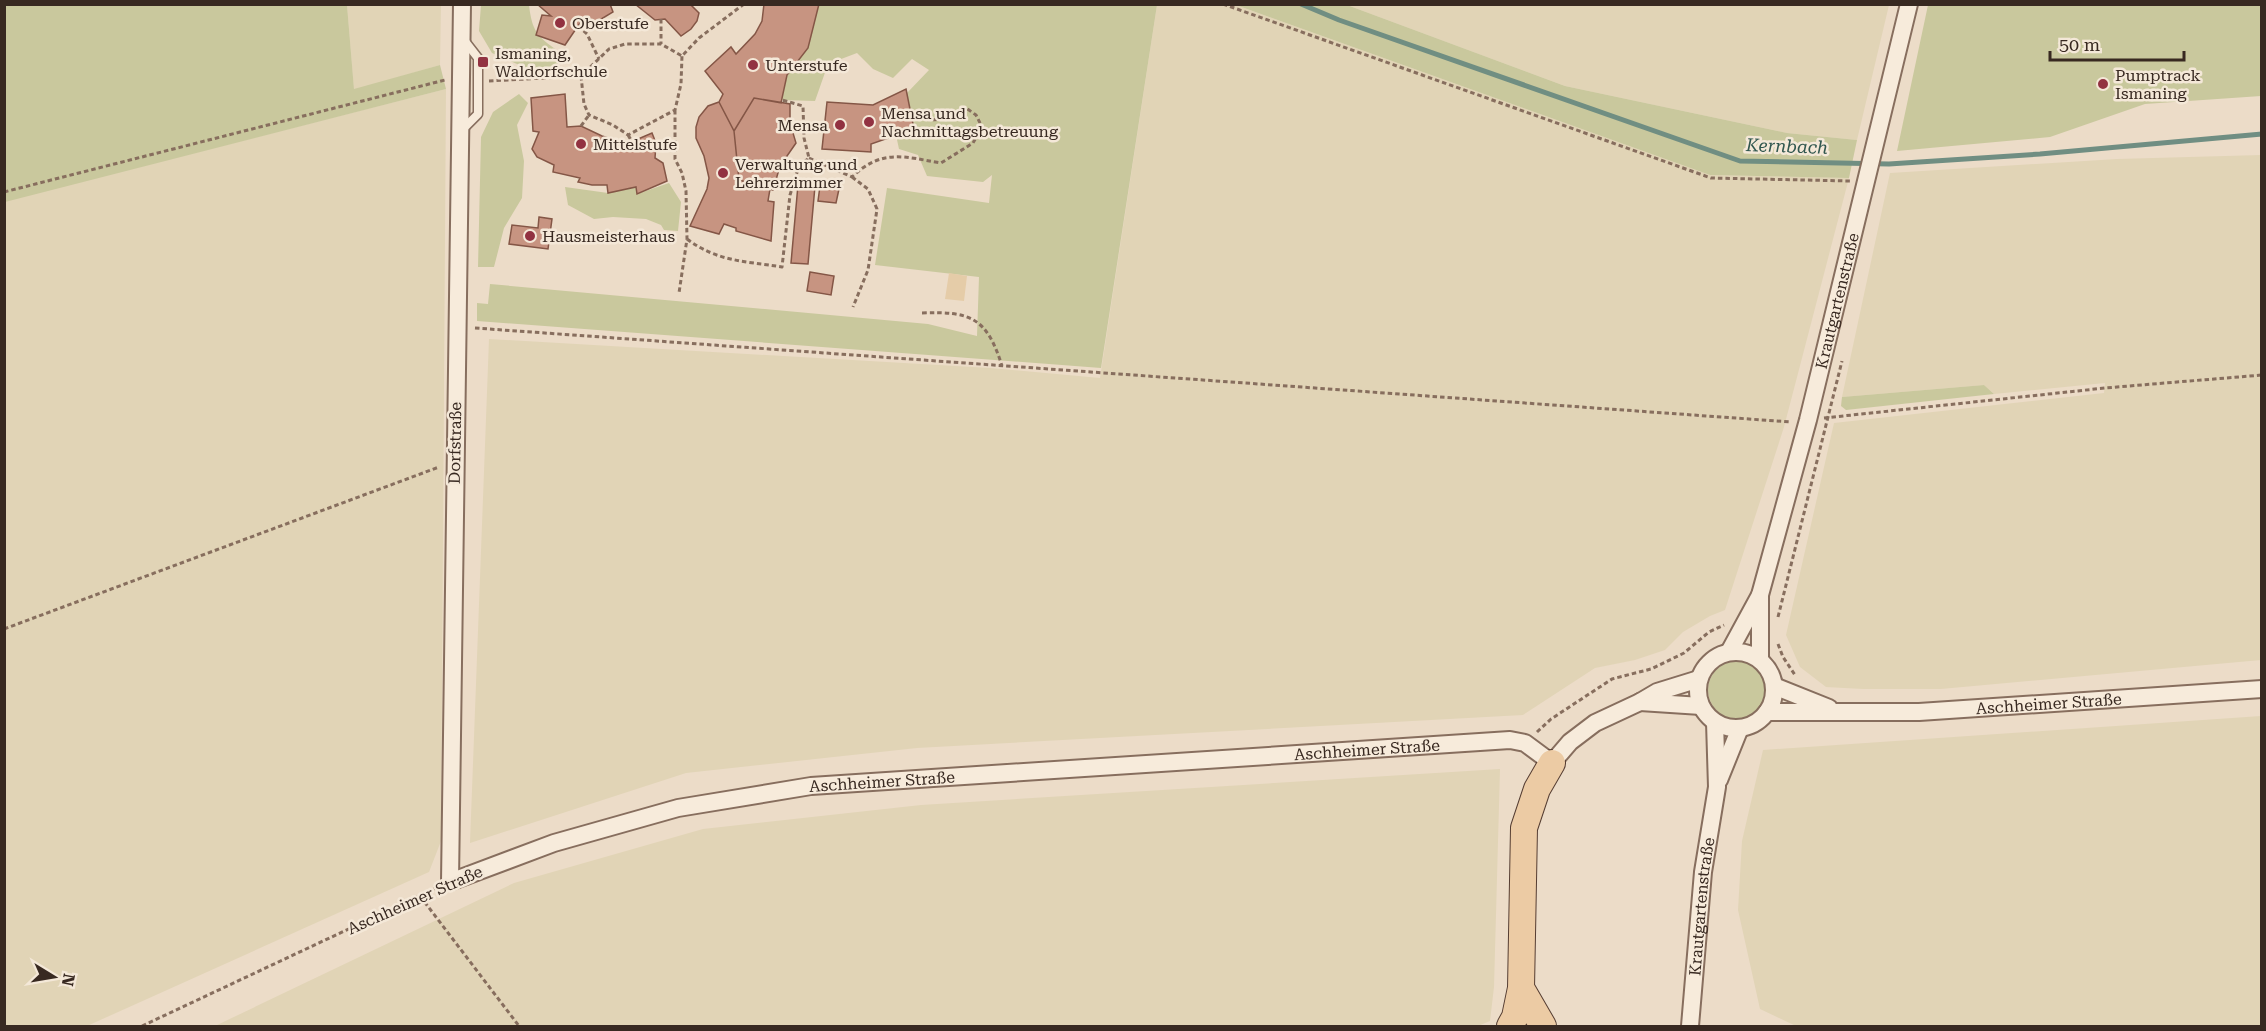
<svg xmlns="http://www.w3.org/2000/svg" width="2266" height="1031" viewBox="0 0 2266 1031" font-family="'Roboto Serif',serif">
  <rect width="100%" height="100%" fill="#ecdcc8"/>
  <path fill="#e1d4b6" d="M347,5H441L440,65L354,90Z
    M1157,5H1236L1710,175L1849,178L1784,427L1725,610L1710,616L1683,632L1665,650L1635,660L1595,668L1523,715L917,748L686,773L470,843L489,339L990,368L1100,378Z
    M1347,5H1889L1857,140L1787,133L1565,86Z
    M446,89L441,841L429,872L87,1026H5V201Z
    M2261,155V660L1941,689H1863L1826,687L1800,667L1786,635L1834,423L2104,393L2105,383L1994,394L1984,385L1842,397L1890,173L2117,159Z
    M2261,716V1026H1796L1760,1009L1738,910L1742,841L1763,750Z
    M1500,769L1494,987L1490,1021L1478,1026H215L514,883L703,829L921,805Z"/>
  <path fill="#c9c89d" d="M5,4L347,5L354,89L440,65L446,89L5,202Z
    M481,5H529C532,31 537,36 558,51L559,69L535,72L492,53L479,31Z
    M819,5H1157L1101,368L477,321V303L488,304L490,284L928,324L977,336L979,277L875,265L887,188L989,203L992,175L983,182L927,176L918,155L899,149L896,135L914,128L907,93L929,70L912,59L893,78L873,69L857,53L828,64L815,101L782,100L787,75L808,47Z
    M1236,5H1347L1565,86L1787,133L1857,140L1849,178L1710,175Z
    M1928,5H2261V96L2145,104L2050,137L1897,151Z
    M519,94L528,103L517,125L524,161L522,198L504,228L494,267H478L481,137L493,112Z
    M669,183L681,202L678,231L664,230L661,225L646,219L613,217L594,219L568,205L565,187L608,193L636,187L637,194Z
    M1984,385L1994,394L1846,410L1841,406L1842,397Z
    M1708 690a29 29 0 1 1 58 0a29 29 0 1 1-58 0Z"/>
  <path fill="#e5cca8" d="M949,273L967,276L964,301L945,299Z"/>
  <g fill="none" stroke-linecap="round" stroke-linejoin="round">
    <path stroke="#708e82" stroke-width="5" d="M1301,4L1339,20L1740,161L1889,164L2040,154L2262,134"/>
  </g>
  <path fill="#c79481" stroke="#845646" stroke-width="1.5" d="M537,4H610L613,12L588,27L582,20L565,45L536,35L542,15L551,16Z
    M635,4H702L691,5L699,13L697,21L691,29L681,36L665,19L655,20Z
    M764,4H819L808,48L787,75L781,103L754,98L734,131L719,102L723,94L705,71L731,47L736,54L755,34L762,21Z
    M906,89L914,129L871,144V152L822,149L827,102L873,105Z
    M565,94L567,127L581,126L602,136L631,145H638V139L652,133L656,143L655,158L663,163L667,181L637,194L636,187L608,193L607,185H592L578,182L580,178L553,172L554,165L537,157L532,149L539,132L533,131L531,98Z
    M754,98L790,104V123L796,143L780,166L773,190L739,180L734,131Z
    M719,102L734,131L739,180L770,189L768,201L774,202L771,241L736,231V228L724,224L719,234L690,226L707,189L709,178L704,156L696,138V127L699,117L708,106Z
    M798,185L815,186L808,264L791,263Z
    M820,186L839,189L836,203L818,201Z
    M539,217L552,219L548,249L509,244L512,225L538,228Z
    M810,272L834,276L831,295L807,291Z"/>
  <g fill="none" stroke-linecap="round" stroke-linejoin="round">
    <g stroke="#876e5e" stroke-width="11">
      <path id="service" d="M462,130L478,114V58L464,40"/>
    </g>
    <g stroke="#876e5e" stroke-width="20">
      <g id="minor">
        <path id="s1" d="M462,4L450,882L554,843L678,808L811,786L1510,740L1525,743L1552,763L1570,742L1595,723L1640,702L1657,692L1699,679"/>
        <path d="M1760,595V660"/>
        <circle cx="1736" cy="690" r="38"/>
        <path id="s2" d="M1729,652L1760,595L1808,420L1909,4"/>
        <path d="M1774,686L1829,708"/>
        <path d="M1640,702L1701,706"/>
        <path id="s3" d="M1767,712H1919L2262,689"/>
        <path d="M1719,780L1740,728"/>
        <path id="s4" d="M1690,1026L1703,872L1717,787L1715,722"/>
      </g>
    </g>
    <g stroke="#553d32" stroke-width="28">
      <path id="primary" d="M1521,988L1543,1026
        M1510,1026L1515,1017L1521,988L1524,828L1537,789L1552,763"/>
    </g>
    <path stroke="#876e5e" stroke-width="3" stroke-dasharray="4.5 3" stroke-linecap="butt" d="M1223,4L1711,178L1850,181
      M661,19V44
      M578,26L587,34L599,59
      M581,76L584,104L589,115L613,125L628,135L675,110L681,84L682,56
      M489,81L581,76L609,49L625,44H661L682,56L699,38L744,4
      M675,110V159L682,173L686,191L687,239L679,293
      M581,126L589,115
      M628,135L634,145
      M809,158L852,177C882,148 905,157 941,163L973,143L982,127L976,115L966,108C944,118 935,125 911,115
      M852,177L868,189L877,209L868,270L853,307
      M4,192L445,80
      M687,239C718,262 745,261 782,267L790,195L799,166L809,158L804,138L803,106L782,100
      M922,313C971,311 987,318 1002,366
      M475,328L1791,422
      M1824,418L2105,388L2262,375
      M1778,617L1842,361
      M4,629L439,467
      M1778,644L1783,657L1795,675
      M1537,732L1551,719L1612,679L1651,669L1684,653L1709,632L1724,625
      M420,896L519,1026
      M142,1026L436,888"/>
    <use href="#service" stroke="#f7ebdb" stroke-width="8"/>
    <use href="#minor" stroke="#f7ebdb" stroke-width="16"/>
    <use href="#primary" stroke="#eccba4" stroke-width="26"/>
  </g>
  <g fill="#923241" stroke="#f4e8d8" stroke-width="2">
    <circle cx="560" cy="23" r="6"/>
    <rect x="477" y="56" width="12" height="12" rx="3"/>
    <circle cx="753" cy="65" r="6"/>
    <circle cx="2103" cy="84" r="6"/>
    <circle cx="869" cy="122" r="6"/>
    <circle cx="840" cy="125" r="6"/>
    <circle cx="581" cy="144" r="6"/>
    <circle cx="723" cy="173" r="6"/>
    <circle cx="530" cy="236" r="6"/>
  </g>
  <g text-anchor="middle" dominant-baseline="central" stroke-width="5" stroke-linejoin="round" paint-order="stroke">
    <g font-size="16" fill="#382921" stroke="#f4e8d8" text-anchor="start">
      <text x="572" y="23">Oberstufe</text>
      <text x="495" y="53">Ismaning,<tspan x="495" dy="18">Waldorfschule</tspan></text>
      <text x="765" y="65">Unterstufe</text>
      <text x="2115" y="75">Pumptrack<tspan x="2115" dy="18">Ismaning</tspan></text>
      <text x="881" y="113">Mensa und<tspan x="881" dy="18">Nachmittagsbetreuung</tspan></text>
      <text x="828" y="125" text-anchor="end">Mensa</text>
      <text x="593" y="144">Mittelstufe</text>
      <text x="735" y="164">Verwaltung und<tspan x="735" dy="18">Lehrerzimmer</tspan></text>
      <text x="542" y="236">Hausmeisterhaus</text>
    </g>
    <g font-size="16" fill="#382921" stroke="#f4e8d8">
      <text stroke="none"><textPath href="#s2" startOffset="369">Krautgartenstraße</textPath></text>
      <text transform="translate(455 443) rotate(-89)">Dorfstraße</text>
      <text stroke="none"><textPath href="#s3" startOffset="282">Aschheimer Straße</textPath></text>
      <text stroke="none"><textPath href="#s1" startOffset="1810">Aschheimer Straße</textPath></text>
      <text stroke="none"><textPath href="#s1" startOffset="1324">Aschheimer Straße</textPath></text>
      <text transform="translate(415 900) rotate(-24)">Aschheimer Straße</text>
      <text stroke="none"><textPath href="#s4" startOffset="120">Krautgartenstraße</textPath></text>
    </g>
    <g font-size="18" font-style="italic" fill="#31574f" stroke="#f4e8d8">
      <text transform="translate(1787 146) rotate(2)">Kernbach</text>
    </g>
  </g>
  <rect width="2266" height="1031" fill="none" stroke="#382921" stroke-width="12"/>
  <g transform="translate(54 977) rotate(101)" stroke="#f4e8d8" stroke-width="4.5" paint-order="stroke">
  <path d="M0-4.5L10 22L0 15L-10 22Z" fill="#382921"/>
  <text y="-9" font-size="16" font-weight="bold" text-anchor="middle" fill="#382921">N</text>
  </g>
  <path d="M2050 51v9h134v-9" fill="none" stroke="#382921" stroke-width="3"/>
  <text x="2059" y="51" font-size="18" fill="#382921" stroke="#f4e8d8" stroke-width="4.5" paint-order="stroke">50 m</text>
</svg>
